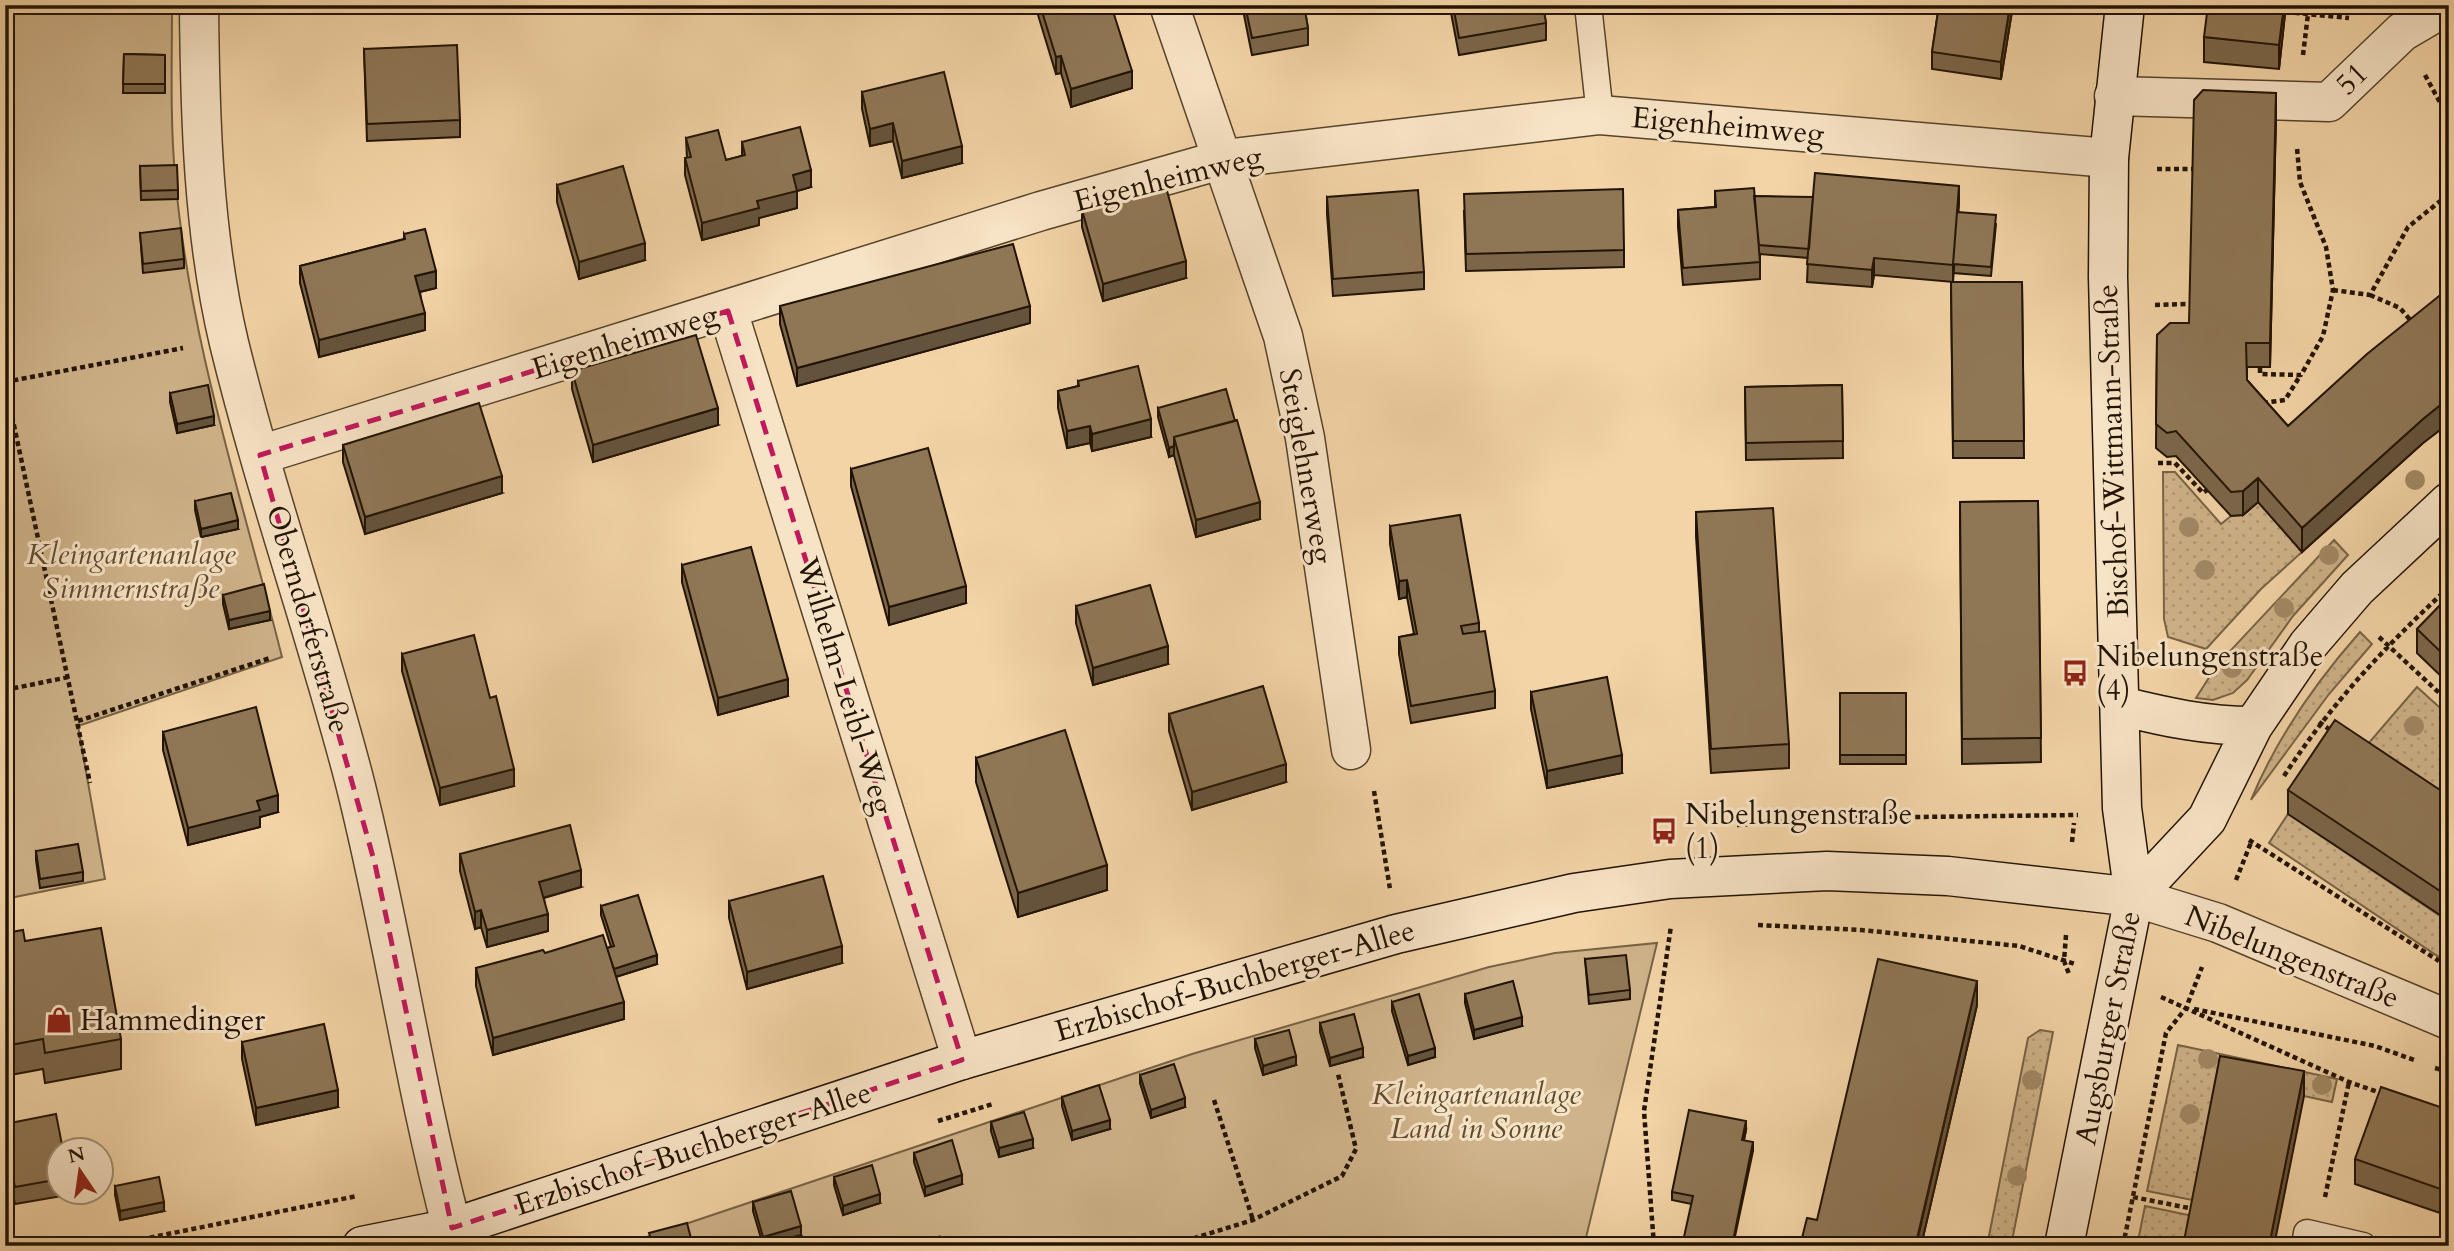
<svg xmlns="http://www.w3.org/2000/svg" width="2454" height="1251" viewBox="0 0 2454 1251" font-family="Cardo,serif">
  <defs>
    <pattern id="grass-dots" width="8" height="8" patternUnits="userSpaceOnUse" patternTransform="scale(1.75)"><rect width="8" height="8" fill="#cfb38a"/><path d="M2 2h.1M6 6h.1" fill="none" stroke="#b19975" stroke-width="1.8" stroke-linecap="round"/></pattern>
  </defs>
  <rect width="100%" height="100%" fill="#f3d4a6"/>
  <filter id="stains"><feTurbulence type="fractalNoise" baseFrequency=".00286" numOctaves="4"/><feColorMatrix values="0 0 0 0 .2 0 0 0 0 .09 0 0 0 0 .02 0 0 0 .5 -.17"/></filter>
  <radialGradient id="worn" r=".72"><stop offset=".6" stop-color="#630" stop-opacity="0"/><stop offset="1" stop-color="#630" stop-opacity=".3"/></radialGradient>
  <path fill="url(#grass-dots)" stroke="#786345" stroke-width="2" d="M2163,472H2175L2221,524L2231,516L2243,515L2258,502L2302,552L2261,589L2206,649L2168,637L2164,619Z
    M2334,540L2348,555L2293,616L2247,680L2233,693L2213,700L2196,698L2217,665Z
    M2360,632L2372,644L2329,694L2251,800C2277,737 2315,683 2360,632Z
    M2417,687L2449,716V801L2367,745Z
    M2288,814L2449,922V942L2439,957L2269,843Z
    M2040,1030L2053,1032L2011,1246H1987L2028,1038Z
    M2178,1045L2337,1079L2332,1102L2304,1096L2197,1201L2147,1191Z
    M2145,1206L2193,1216L2187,1246H2137Z"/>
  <path fill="#cfb38a" stroke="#786345" stroke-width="2" d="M5,5H172C172,62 170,119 175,175C189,339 242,498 282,657L78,726L105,879L5,899Z
    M1657,943L1584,1246H620L1192,1054L1489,967L1555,953Z"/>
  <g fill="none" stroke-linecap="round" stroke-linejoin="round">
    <g stroke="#56432a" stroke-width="29">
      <path id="lane" d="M1588,5L1600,115
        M2305,1246L2307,1233L2363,1246"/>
    </g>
    <g stroke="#56432a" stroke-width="41">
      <path id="street" d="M199,5C200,118 203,233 229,343C265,490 316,633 354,779C392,928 413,1080 452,1228
        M1169,5L1283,336L1305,438L1351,750
        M2114,96L2329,102L2402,32L2448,5
        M728,311L962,1060
        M260,455L1041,211L1224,159L1600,115L2109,158
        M2134,897L2218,923L2449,1020"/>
    </g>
    <g stroke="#221300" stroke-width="41">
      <path id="secondary" d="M2125,5L2109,158L2108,277L2122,808L2134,897
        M2121,706C2165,717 2207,726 2253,726
        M362,1246L452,1228L962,1060L1396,934L1574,893L1670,879L1827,871L1948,876L2134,897
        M2064,1246L2134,897L2207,819L2253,726L2308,645L2357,588L2449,502"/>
    </g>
    <path stroke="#221300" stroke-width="4.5" stroke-dasharray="5 3.5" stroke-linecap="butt" d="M2286,12L2349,18
      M2303,55L2308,14
      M2425,75L2449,119
      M2157,169H2192
      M2333,290L2370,295L2408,227L2449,194
      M2370,295L2400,308L2412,322
      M2155,305L2189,304
      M2260,368V374L2301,375L2323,336L2333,290L2326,247L2300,182L2297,148
      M5,382L183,348
      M5,383L90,783
      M2263,403L2285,400L2300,376
      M2158,463H2175L2203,493L2207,490
      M2379,637L2449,702
      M5,690L69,677
      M78,721L270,658
      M2319,722L2333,732
      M2284,776C2333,701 2384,648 2449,587
      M1374,791L1390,889
      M1737,825L1836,818L2078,815
      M2249,840L2439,961
      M2072,842L2074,823
      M2236,880L2252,840
      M1758,925L1861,930L2019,946L2075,964
      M2066,935L2064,961L2069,974
      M2161,997L2349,1082L2384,1094
      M2194,1009L2375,1046L2417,1061
      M2435,1068L2449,1072
      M1214,1100L1253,1220
      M938,1121L993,1104
      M2133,1197L2194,1209
      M2325,1197L2349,1082
      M938,1236L941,1246
      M108,1246L357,1196
      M1169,1246L1253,1220L1342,1176L1356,1149L1338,1074
      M1654,1246L1644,1111L1671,926
      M2123,1246L2166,1033L2186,1008L2202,967"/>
    <use href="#lane" stroke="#f7e3c5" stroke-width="26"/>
    <use href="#street" stroke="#f7e3c5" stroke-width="38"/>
    <use href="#secondary" stroke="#f7e3c5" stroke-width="38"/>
  </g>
  <g fill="#a28965">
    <circle cx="2415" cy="480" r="10"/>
    <circle cx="2189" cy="527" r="10"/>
    <circle cx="2329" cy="555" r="10"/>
    <circle cx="2205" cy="570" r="10"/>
    <circle cx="2284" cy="608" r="10"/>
    <circle cx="2232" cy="668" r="10"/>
    <circle cx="2414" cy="726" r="10"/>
    <circle cx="2208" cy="1059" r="10"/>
    <circle cx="2032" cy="1080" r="10"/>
    <circle cx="2322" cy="1085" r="10"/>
    <circle cx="2190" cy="1114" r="10"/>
    <circle cx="2017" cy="1176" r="10"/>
  </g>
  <path fill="#7b664a" stroke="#221300" stroke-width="2" d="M1035,5H1111L1132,88L1071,107L1061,73L1056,74Z
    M1242,5H1304L1308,28V45L1252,55Z
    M1451,5H1543L1546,23V40L1459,55L1451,13Z
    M1939,5H2013L2001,79L1932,69V52Z
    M2286,5L2279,69L2204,62V37Z
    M364,49L460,120V137L367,141Z
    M124,54L165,55V93H123Z
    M862,92L962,163L902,178L893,141L870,146L862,109Z
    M2276,117L2270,367H2247V380L2288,426L2449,288V423L2423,443L2302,552L2258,502L2243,515L2231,516L2176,456L2167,457L2156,448L2157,335L2189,323Z
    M686,138L726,160L742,156V142L811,187L797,191V208L759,218V225L702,240L685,175V158H687Z
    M140,166L178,190V199L141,200Z
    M557,185L645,260L579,279L557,202Z
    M1715,191L1754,196L1959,203L1958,212L1996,224L1991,276L1953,273V271V282L1874,275L1872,287L1807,282L1808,258L1760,254V279L1683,285L1678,227V210L1715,207Z
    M1327,197L1424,272V289L1333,296L1327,214Z
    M1082,210L1186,278L1103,301L1082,227Z
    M1464,211L1624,250V267L1466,271Z
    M140,233L184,259V268L143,273Z
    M404,234L436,288L420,292L425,330L319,357L300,283V266L404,239Z
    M1951,282H2022L2024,458H1953Z
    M780,306L1030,323L797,386L780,324Z
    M572,371L718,425L593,462L572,389Z
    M1078,381L1151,437L1092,451L1090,443L1067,448L1058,408V391L1078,386Z
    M1842,385L1843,458L1746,460L1745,387Z
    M170,393L214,425L177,433L170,402Z
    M1158,408L1260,519L1196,537L1174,455L1169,457L1158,417Z
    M343,445L502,493L365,534L343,462Z
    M851,469L966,603L889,625L851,486Z
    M195,501L238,529L201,537L195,510Z
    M2038,501L2041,762L1962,764L1960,502Z
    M1696,512L1789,744V768L1711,773L1696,536Z
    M1390,526L1479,623V632L1495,691V708L1411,723L1399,654V637L1414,634L1407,597L1399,599L1390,544Z
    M682,565L788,696L718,715L682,582Z
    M223,595L270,620L229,629L223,604Z
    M2449,596V684L2417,653V629Z
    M1076,606L1168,664L1093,685L1076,623Z
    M402,654L514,786L440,805L402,671Z
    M1531,692L1622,773L1547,788L1531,709Z
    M1840,693H1906V764H1840Z
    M1169,714L1286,782L1192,810L1169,731Z
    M163,732L278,812L260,817V827L188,845L163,750Z
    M976,758L1107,890L1018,917L976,782Z
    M2288,790L2449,796V921L2288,814Z
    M36,851L83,872V881L40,888L36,860Z
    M460,854L581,887L544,898L548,931L487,947L481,927L475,929L460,871Z
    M729,901L842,963L747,989L729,918Z
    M601,906L657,964L616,977L624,1019L493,1055L476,986V968L545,953L607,948L611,947L601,915Z
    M5,933L25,941L121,1039V1069L45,1083L43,1069L5,1076Z
    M1585,959L1630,990V999L1589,1004Z
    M1465,994L1522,1026L1474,1039L1465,1003Z
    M1392,1002L1435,1057L1408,1065L1392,1011Z
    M1977,1005L1921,1246H1800L1817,1220Z
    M1320,1023L1363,1057L1330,1066L1320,1032Z
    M1255,1039L1296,1065L1263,1075L1255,1048Z
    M242,1042L338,1107L256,1125L242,1059Z
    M1140,1075L1185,1107L1151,1118L1140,1083Z
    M1062,1097L1110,1129L1072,1140L1062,1106Z
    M2449,1110V1216L2355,1184V1159Z
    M991,1122L1033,1148L999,1157L991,1131Z
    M5,1124L60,1150V1192H68V1195L15,1204L5,1152Z
    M1746,1130L1744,1140L1753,1151L1691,1204L1672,1200V1192Z
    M914,1153L962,1184L925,1196L914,1162Z
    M834,1177L880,1203L843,1215L834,1185Z
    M115,1186L164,1211L120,1220L115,1195Z
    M753,1202L801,1235L763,1245L753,1211Z"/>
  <path fill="#64533c" stroke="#221300" stroke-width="2" d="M2010,5H2013L2001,79V62Z
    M2284,5H2286L2279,69V45Z
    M1061,56V73L1056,74V57Z
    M1132,71V88L1071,107V89Z
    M2276,93V117L2270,367V343Z
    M893,123V141L870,146V129Z
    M962,146V163L902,178V161Z
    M811,170V187L797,191V208L759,218V225L702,240V223L757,201L793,175Z
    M1959,186V203L1953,282V265Z
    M645,243V260L579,279V262Z
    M1874,258V275L1872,287V270Z
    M1186,261V278L1103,301V284Z
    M436,271V288L415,293V276Z
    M1030,306V323L797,386V368Z
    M425,313V330L319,357V340Z
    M2449,398V423L2423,443L2302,552V528L2423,419Z
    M718,408V425L593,462V445Z
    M214,416V425L177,433V424Z
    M1151,419V437L1092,451V434Z
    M1090,426V443L1067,448V431Z
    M1174,446V455L1169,457V448Z
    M502,476V493L365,534V517Z
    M2258,478V502L2243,515V491Z
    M1260,502V519L1196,537V520Z
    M238,520V529L201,537V529Z
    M1407,580V597L1399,599V581Z
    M966,586V603L889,625V607Z
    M270,611V620L229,629V620Z
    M1168,646V664L1093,685V668Z
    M788,679V696L718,715V698Z
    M1622,755V773L1547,788V771Z
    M1286,764V782L1192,810V792Z
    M514,769V786L440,805V788Z
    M278,795V812L260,817V827L188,845V828L257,801Z
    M1107,865V890L1018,917V893Z
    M581,870V887L539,899V882Z
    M481,910V927L475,929V912Z
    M548,914V931L487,947V930Z
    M842,946V963L747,989V972Z
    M657,955V964L612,978V969Z
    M1977,981V1005L1921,1246H1916Z
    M624,1002V1019L493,1055V1038Z
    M1522,1017V1026L1474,1039V1030Z
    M1363,1048V1057L1330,1066V1058Z
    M1435,1048V1057L1408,1065V1056Z
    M1296,1056V1065L1263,1075V1066Z
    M2304,1071V1096L2274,1246H2269Z
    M338,1090V1107L256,1125V1108Z
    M1185,1098V1107L1151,1118V1110Z
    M1110,1120V1129L1072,1140V1131Z
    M1746,1121V1130L1742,1149V1140Z
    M1033,1139V1148L999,1157V1148Z
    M1753,1142V1151L1733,1246H1732Z
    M962,1175V1184L925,1196V1187Z
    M880,1194V1203L843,1215V1206Z
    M164,1202V1211L120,1220V1211Z
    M801,1226V1235L763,1245V1237Z"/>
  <path fill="#8f7756" stroke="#221300" stroke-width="2" d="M1040,5H1111L1132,71L1071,89L1061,56L1056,57Z
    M1245,5H1304L1308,28L1252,38Z
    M1453,5H1543L1546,23L1459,38Z
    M1939,5H2010L2001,62L1932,52Z
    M2208,5H2284L2279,45L2204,37Z
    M457,45L460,120L367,124L364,49Z
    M124,54L165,55V84H123Z
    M944,72L962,146L902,161L893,123L870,129L862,92Z
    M2203,90L2276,93L2270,343H2246L2247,380L2288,426L2367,354L2449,288V398L2423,419L2302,528L2258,478L2243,491L2231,492L2176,431L2167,433L2156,424L2157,335L2170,323H2189L2194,100Z
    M800,127L811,170L793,175L797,191L757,201L759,208L702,223L685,158L691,157L686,138L718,130L726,160L745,155L742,142Z
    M177,165L178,190L141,191L140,166Z
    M623,166L645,243L579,262L557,185Z
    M1815,173L1959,186L1953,265L1874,258L1872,270L1807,264Z
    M1166,187L1186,261L1103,284L1082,210Z
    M1754,188L1760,262L1683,268L1678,210L1716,207L1715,191Z
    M1623,189L1624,250L1466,254L1464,194Z
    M1418,190L1424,272L1333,279L1327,197Z
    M1754,196L1813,197L1809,249L1759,245Z
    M1957,212L1996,215L1991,267L1953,264Z
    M181,228L184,259L143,264L140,233Z
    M425,229L436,271L415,276L425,313L319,340L300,266L405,239L404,234Z
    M1013,244L1030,306L797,368L780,306Z
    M1951,282H2022L2024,441H1953Z
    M696,335L718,408L593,445L572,371Z
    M1138,366L1151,419L1092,434L1090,426L1067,431L1058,391L1079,386L1078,381Z
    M208,385L214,416L177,424L170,393Z
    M1842,385L1843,441L1746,443L1745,387Z
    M1226,389L1235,421L1174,437V446L1169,448L1158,408Z
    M479,403L502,476L365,517L343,445Z
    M1237,420L1260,502L1196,520L1174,437Z
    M928,448L966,586L889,607L851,469Z
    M231,493L238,520L201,529L195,501Z
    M2038,501L2041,738L1962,739L1960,502Z
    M1773,508L1789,744L1711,749L1696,512Z
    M1460,515L1479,623L1461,626L1463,634L1485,631L1495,691L1411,706L1399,637L1417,634L1407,580L1399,581L1390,526Z
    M751,547L788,679L718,698L682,565Z
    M264,584L270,611L229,620L223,595Z
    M1150,585L1168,646L1093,668L1076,606Z
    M2449,596V660L2417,629Z
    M474,635L490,698L496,696L514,769L440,788L402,654Z
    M1607,677L1622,755L1547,771L1531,692Z
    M1263,686L1286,764L1192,792L1169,714Z
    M1840,693H1906V755H1840Z
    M256,707L278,795L257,801L260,810L188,828L163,732Z
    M2335,720L2449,796V897L2288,790Z
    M1065,730L1107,865L1018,893L976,758Z
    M570,825L581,870L539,882L548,914L487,930L481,910L475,912L460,854Z
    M78,844L83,872L40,879L36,851Z
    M823,876L842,946L747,972L729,901Z
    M638,895L657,955L614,969L607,948L614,946L601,906Z
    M101,928L121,1039L45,1053L43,1039L5,1046V933L23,930L25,941Z
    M603,935L624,1002L493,1038L476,968L543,950L545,953Z
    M1626,955L1630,990L1589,995L1585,959Z
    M1878,959L1977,981L1916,1243L1905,1241L1904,1246H1800L1807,1218L1817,1220Z
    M1513,981L1522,1017L1474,1030L1465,994Z
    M1419,994L1435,1048L1408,1056L1392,1002Z
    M1354,1014L1363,1048L1330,1058L1320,1023Z
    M324,1024L338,1090L256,1108L242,1042Z
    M1289,1030L1296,1056L1263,1066L1255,1039Z
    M2220,1056L2304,1071L2269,1246H2183Z
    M1174,1064L1185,1098L1151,1110L1140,1075Z
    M1099,1085L1110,1120L1072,1131L1062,1097Z
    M2381,1087L2449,1110V1192L2355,1159Z
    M1689,1110L1746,1121L1742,1140L1753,1142L1732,1246H1682L1693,1196L1672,1192Z
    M1024,1112L1033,1139L999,1148L991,1122Z
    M56,1114L63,1150H60V1179L15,1187L5,1135V1124Z
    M952,1140L962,1175L925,1187L914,1153Z
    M872,1165L880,1194L843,1206L834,1177Z
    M159,1177L164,1202L120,1211L115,1186Z
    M791,1191L801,1226L763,1237L753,1202Z
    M687,1223L693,1246H653L649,1233Z
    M617,1242L618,1246H605Z"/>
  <path fill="none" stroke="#c2185b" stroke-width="5" stroke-dasharray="14 9" stroke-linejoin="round" d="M728,311L962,1060L452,1228L375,864L260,455Z"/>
  <defs>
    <g id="bus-bare" transform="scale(2.1)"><path d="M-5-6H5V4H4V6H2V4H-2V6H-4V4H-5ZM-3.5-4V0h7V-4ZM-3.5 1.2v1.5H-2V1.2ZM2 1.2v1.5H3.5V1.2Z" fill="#8f2418" stroke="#f7e3c5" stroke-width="2.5" paint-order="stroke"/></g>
    <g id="shop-bare" transform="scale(2.1)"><path d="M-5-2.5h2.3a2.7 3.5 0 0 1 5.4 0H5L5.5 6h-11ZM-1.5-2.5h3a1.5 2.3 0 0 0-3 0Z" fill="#8f2418" stroke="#f7e3c5" stroke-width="2.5" paint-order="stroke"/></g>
  </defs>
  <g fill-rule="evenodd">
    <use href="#bus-bare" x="2075" y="673"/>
    <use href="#bus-bare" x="1664" y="831"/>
    <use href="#shop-bare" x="59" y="1020"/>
  </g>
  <g text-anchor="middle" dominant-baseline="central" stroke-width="6" stroke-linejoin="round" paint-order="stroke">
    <g font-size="30" fill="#221300" stroke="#f7e3c5">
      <text transform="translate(2352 79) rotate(-44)">51</text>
      <text transform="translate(1728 126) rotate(5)">Eigenheimweg</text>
      <text transform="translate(1168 179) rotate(-14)">Eigenheimweg</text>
      <text transform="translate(625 342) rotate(-17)">Eigenheimweg</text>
      <text transform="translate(2113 451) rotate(-92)">Bischof-Wittmann-Straße</text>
      <text transform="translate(1306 466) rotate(80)">Steiglehnerweg</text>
      <text transform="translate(308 619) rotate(74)">Oberndorferstraße</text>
      <text transform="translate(845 686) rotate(73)">Wilhelm-Leibl-Weg</text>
      <text transform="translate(2292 957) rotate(22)">Nibelungenstraße</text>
      <text transform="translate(1235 981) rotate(-16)">Erzbischof-Buchberger-Allee</text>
      <text transform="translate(2108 1028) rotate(-79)">Augsburger Straße</text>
      <text transform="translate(693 1149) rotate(-18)">Erzbischof-Buchberger-Allee</text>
    </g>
    <g font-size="30" font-style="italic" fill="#5f4b30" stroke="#f7e3c5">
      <text x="131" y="554">Kleingartenanlage<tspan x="131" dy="34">Simmernstraße</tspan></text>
      <text x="1476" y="1094">Kleingartenanlage<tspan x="1476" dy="34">Land in Sonne</tspan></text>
    </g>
    <g font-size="30" fill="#221300" stroke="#f7e3c5" text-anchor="start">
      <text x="2096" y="656">Nibelungenstraße<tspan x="2096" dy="34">(4)</tspan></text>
      <text x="1685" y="814">Nibelungenstraße<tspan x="1685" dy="34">(1)</tspan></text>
      <text x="80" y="1020">Hammedinger</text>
    </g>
  </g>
  <rect width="2454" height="1251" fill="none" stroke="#f3d4a6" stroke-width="28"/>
  <rect x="7" y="7" width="2440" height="1237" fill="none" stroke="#221300" stroke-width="3.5"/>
  <rect x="14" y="14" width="2426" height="1223" fill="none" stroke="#221300" stroke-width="2"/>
  <g transform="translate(80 1171) rotate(347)"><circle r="33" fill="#f7e3c5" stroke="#a29076" stroke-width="2"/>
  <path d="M0-5L12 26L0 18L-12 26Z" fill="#8f2418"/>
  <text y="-10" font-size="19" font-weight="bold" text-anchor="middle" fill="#221300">N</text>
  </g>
  <rect width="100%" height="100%" filter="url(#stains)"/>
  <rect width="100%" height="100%" fill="url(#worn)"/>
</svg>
